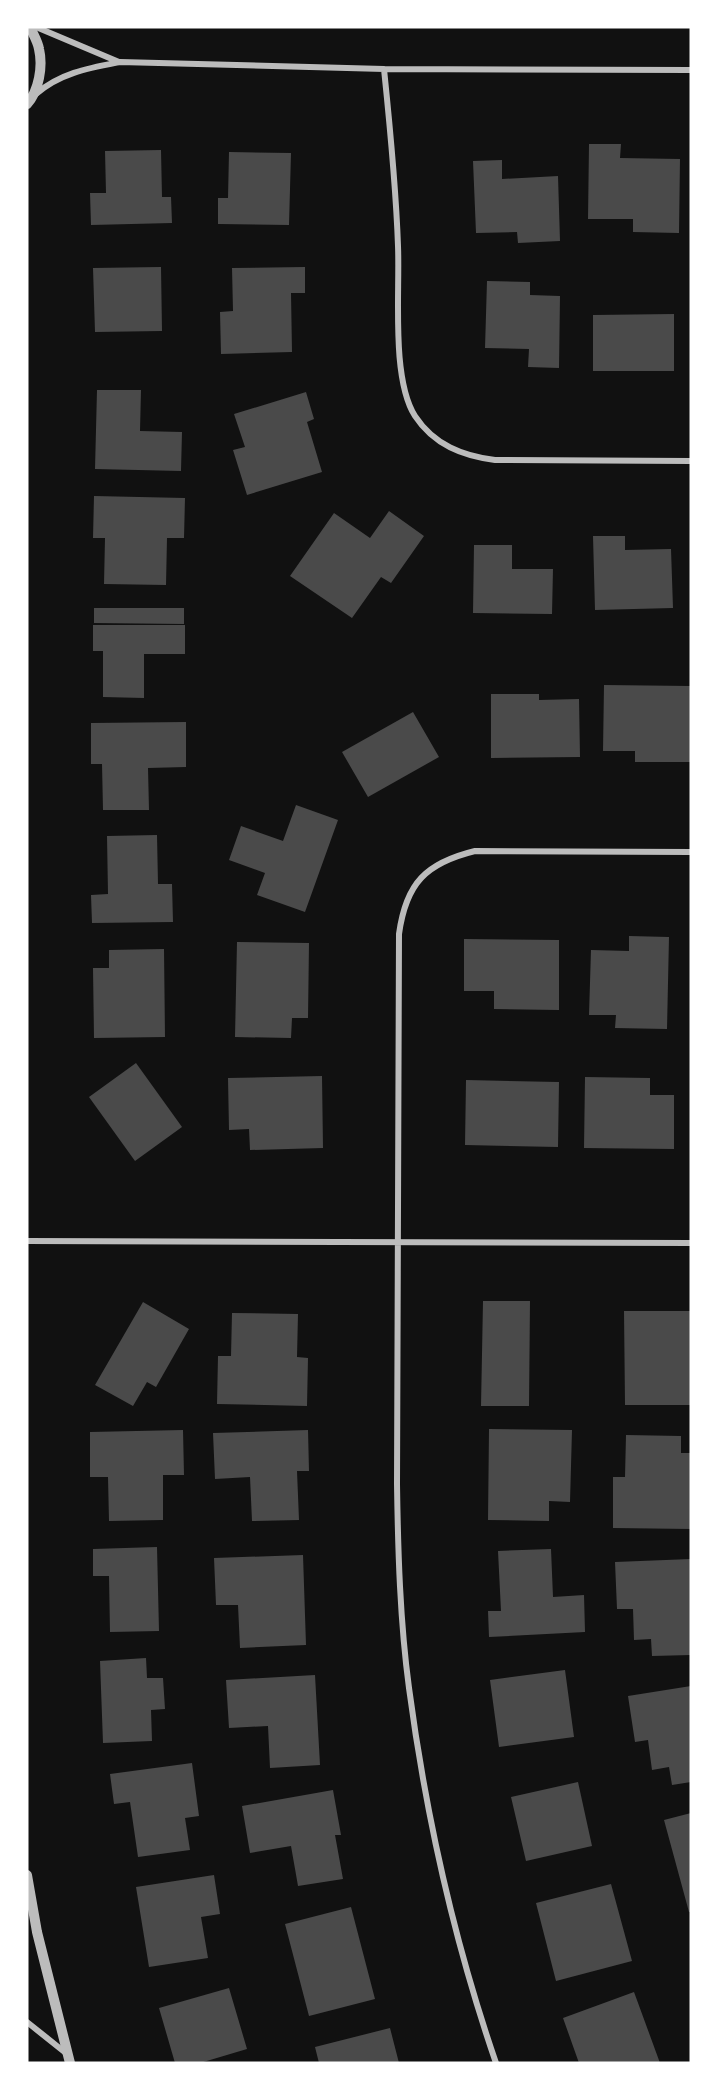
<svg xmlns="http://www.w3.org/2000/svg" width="718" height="2090" viewBox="0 0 718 2090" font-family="'Noto Sans',sans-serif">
  <rect width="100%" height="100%" fill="#111"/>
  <path fill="#4a4a4a" d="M589,144H621L620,158L680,159L679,233L633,232V219H588Z
    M161,150L162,197H171L172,223L91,225L90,193H106L105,151Z
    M229,152L291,153L289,225L218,224V198H228Z
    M502,160V179L558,176L560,241L518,243L517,232L476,233L473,161Z
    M161,267L162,331L95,332L93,268Z
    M305,267V293H291L292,352L221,354L220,312L233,311L232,268Z
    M487,281L530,282V295L560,296L559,368L528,367L529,349L485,348Z
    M674,314V371H593V315Z
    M97,390H141L140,431L182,432L181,471L95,469Z
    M306,392L314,419L307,422L322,472L247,495L233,450L245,447L234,414Z
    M94,496L185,498L184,538H167L166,585L104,584L105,538H93Z
    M389,511L424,536L391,583L381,577L352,618L290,576L334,513L370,538Z
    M593,536H625V550L671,549L673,608L595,610Z
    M474,545H512V569H553L552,614L473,613Z
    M94,608H184V624L94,623Z
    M93,625H185V654H144V698L103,697V651H93Z
    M604,685L691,686V762H635V751H603Z
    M491,694H539V700L579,699L580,757L491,758Z
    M413,712L439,757L368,797L342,752Z
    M186,722V767L148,768L149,810H103L102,764H91V723Z
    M296,805L338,820L305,912L257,895L265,873L229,860L241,826L283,841Z
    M157,835L158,884H172L173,922L92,923L91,895L108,894L107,836Z
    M629,936L669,937L667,1029L615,1028L616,1015H589L591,950L629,951Z
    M464,939L559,940V1010L494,1009V991H464Z
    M237,942L309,943L308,1018H292L291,1038L235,1037Z
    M164,949L165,1037L94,1038L93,968H109V950Z
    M136,1063L182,1127L135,1161L89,1097Z
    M322,1076L323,1148L250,1150L249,1129L229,1130L228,1078Z
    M585,1077L650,1078V1095H674V1149L584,1148Z
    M466,1080L559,1082L558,1147L465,1145Z
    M483,1301H530L529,1406H481Z
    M143,1302L189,1329L156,1387L147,1382L133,1406L95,1385Z
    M624,1311H690V1405H625Z
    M232,1313L298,1314L297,1357L308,1358L307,1406L217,1404L218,1356H231Z
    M489,1429L572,1430L570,1502L549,1501V1521L488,1520Z
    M183,1430L184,1475H163V1520L109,1521L108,1477H90V1432Z
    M308,1430L309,1471H297L299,1520L252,1521L250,1477L215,1479L213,1433Z
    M626,1435L681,1436V1453H691V1529L613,1528V1477H625Z
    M157,1547L159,1631L110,1632L109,1576H93V1549Z
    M551,1549L553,1597L584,1595L585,1632L489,1637L488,1611H501L498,1551Z
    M303,1555L306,1645L240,1648L238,1605H216L214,1558Z
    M691,1559V1655L652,1656L651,1639L634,1640L633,1609H617L615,1562Z
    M146,1658L147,1678H163L165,1709L151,1710L152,1741L103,1743L100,1661Z
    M565,1670L574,1737L499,1747L490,1680Z
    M315,1675L320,1765L270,1768L268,1726L229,1728L226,1680Z
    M691,1686V1782L672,1785L669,1767L652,1770L648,1740L635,1742L628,1696Z
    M192,1763L199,1816L185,1818L190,1850L138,1857L130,1802L114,1804L110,1774Z
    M578,1782L592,1846L526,1861L511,1797Z
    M333,1790L341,1835H335L343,1879L298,1886L291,1846L250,1853L242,1806Z
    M691,1813V1912H689L664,1820Z
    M214,1875L220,1914L201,1917L208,1958L149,1967L136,1887Z
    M611,1884L632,1961L556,1981L536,1903Z
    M351,1907L375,1999L309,2016L285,1924Z
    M229,1988L247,2049L200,2063H175L159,2008Z
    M634,1992L660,2063H579L563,2018Z
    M390,2028L399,2063H319L315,2047Z"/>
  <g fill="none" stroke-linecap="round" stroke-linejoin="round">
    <path stroke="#bcbcbc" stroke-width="6" d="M36,27L119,62
      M384,69C390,127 396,186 398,246C400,292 391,378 415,416C434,445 463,456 495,460L691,461
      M36,94C60,73 89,68 120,62L384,69L691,70
      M27,1241L691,1243
      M27,2022L67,2054
      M496,2063C454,1941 426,1816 409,1688C400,1621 398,1552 397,1484L399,934C406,883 426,863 475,851L691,852"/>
    <path stroke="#bcbcbc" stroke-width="10" d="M27,104C39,91 43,66 39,49C38,42 33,34 30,27
      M27,1875L37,1932L70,2063"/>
  </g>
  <rect width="718" height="2090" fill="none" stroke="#ffffff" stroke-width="57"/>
</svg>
